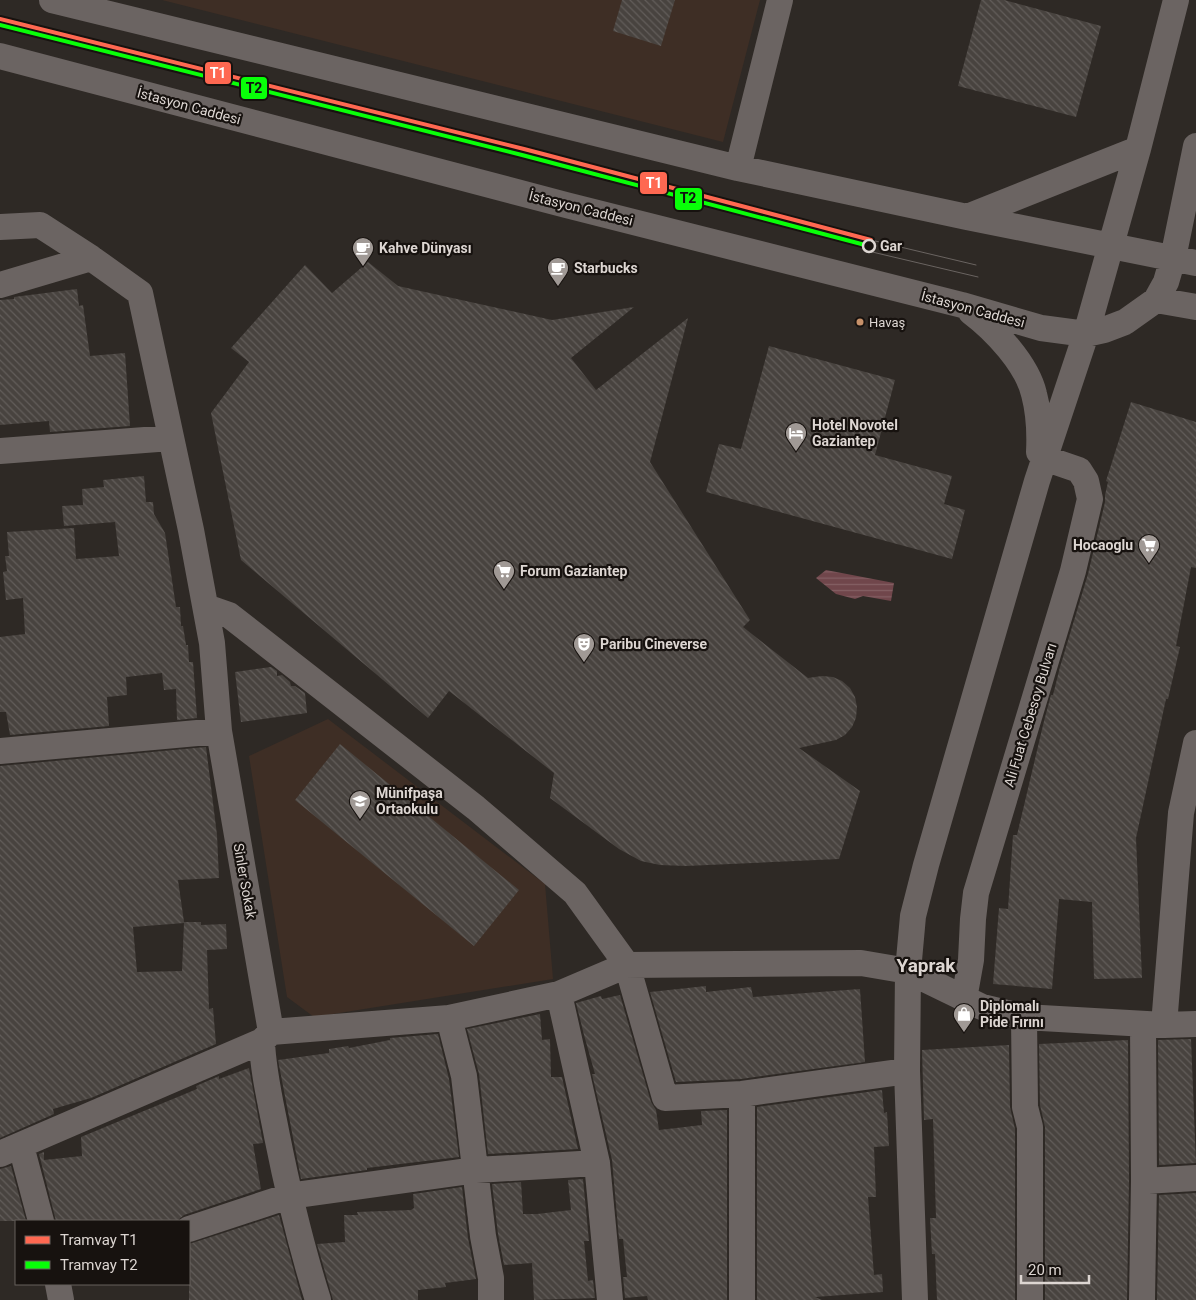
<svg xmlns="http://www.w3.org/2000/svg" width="1196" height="1300" viewBox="0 0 1196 1300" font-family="Roboto,sans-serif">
  <defs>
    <pattern id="water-rules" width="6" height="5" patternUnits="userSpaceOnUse" patternTransform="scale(1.25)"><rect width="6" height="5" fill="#70464b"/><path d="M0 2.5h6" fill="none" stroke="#846064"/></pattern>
    <pattern id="building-back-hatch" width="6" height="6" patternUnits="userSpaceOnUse" patternTransform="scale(1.25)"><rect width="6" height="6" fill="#48433f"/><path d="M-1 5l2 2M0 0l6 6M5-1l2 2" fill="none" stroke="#625d5a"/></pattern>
  </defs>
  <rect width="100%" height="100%" fill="#2e2925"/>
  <path fill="#3e2e25" d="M162,0H760L723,142Z
    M328,719L545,884L553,979L314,1017L287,997L249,756Z"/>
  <path fill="url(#water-rules)" d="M826,570L894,583L891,601L863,596L855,599L836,594L816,578Z"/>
  <path fill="url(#building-back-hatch)" fill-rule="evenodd" d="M622,0H675L661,46L613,31Z
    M981,0H1004L1101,26L1076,117L958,86Z
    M368,262L398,286L552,320L634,307L571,358L596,390L688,318L650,462L750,620L743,627L808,678L822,676L833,677L842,681L850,688L855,697L857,707L856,718L852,727L845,735L836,740L799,748L860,791L839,859L686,866L660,865L641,861L619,849L550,798L554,773L449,691L428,718L241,560L211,413L249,362L231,348L305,265L332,293Z
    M77,289L79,306L83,305L90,356L125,353L130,426L50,432L49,421L0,425V300L14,299V297Z
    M769,346L895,380L875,455L952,476L944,504L965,510L952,559L706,492L719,444L741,449Z
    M1131,402L1196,422V568L1191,567L1176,646L1180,647L1168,699H1166L1136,838L1142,978L1094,979L1092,902L1059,899L1052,989L993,984L999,908L1008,909L1013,835H1017L1044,721L1051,695H1053L1060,667L1088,574L1105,502V495L1108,482L1106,481Z
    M144,476L146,502H153L154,514L165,533L176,607H180L181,626H183L186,645H188L189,662H193L197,718L177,720L176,689L164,690L162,673L126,677L127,695L107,697L109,726L10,735L6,712H0V637L25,634L23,598L6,600L3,572L7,571L5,556H9L7,532L74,528L76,559L119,556L115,522L64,526L62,506L83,505L82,489L104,487L103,480Z
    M271,667L277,671V676L282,675L290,682L291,686H295L305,693L307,713L241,722L235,672Z
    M340,744L519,890L474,946L295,800Z
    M206,747L217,835L219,878L178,880L184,922H201V925L226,924L227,949L207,950L209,1009L213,1008L216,1044L91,1098L53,1109L54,1114L0,1138V766ZM184,923L182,971L137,972L133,927Z
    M706,986V992L751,987L753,997L860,989L865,1062L741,1079L676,1082L650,992Z
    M620,995L651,1102L656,1110L659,1130L702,1125L701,1111L727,1110V1300H648L647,1296L625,1298L623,1277H627L623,1239H619L612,1160L592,1074H595L584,1035L576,1003L601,996L602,999Z
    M540,1014L542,1040L550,1039L551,1077H562L578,1149L488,1154L479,1074L467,1029Z
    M438,1034L449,1079L459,1157L367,1168V1170L301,1179L278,1060L329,1053V1049L348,1046L349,1048L390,1040V1038Z
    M1191,1039L1196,1163L1159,1165L1158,1040Z
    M1128,1040L1129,1181L1127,1300H1045V1127L1040,1105L1039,1044Z
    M1009,1045L1010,1107L1015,1129V1300H937L935,1254H932L930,1218H936L933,1119L924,1120L922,1050Z
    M249,1068L263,1143L253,1144L261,1189L184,1215L177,1221H56L39,1154L44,1152V1160L82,1156L81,1137L197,1089L196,1086L219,1076V1079Z
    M882,1090L884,1113L887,1112L889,1146L874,1147L876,1197H868L874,1275L882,1274L883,1292L815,1297L822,1300H757V1107Z
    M11,1166L26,1221H0V1169Z
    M583,1179L589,1241H584L588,1281L593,1280L595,1298L534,1300L532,1263L504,1265L498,1234L492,1184L521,1182L523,1214H537L571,1210L568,1180Z
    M462,1187L468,1238L476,1279L445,1283L446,1287L418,1290V1300H333L317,1244L345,1242L344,1215H358L357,1212L411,1210L414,1208L413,1194Z
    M1196,1193V1300H1157L1159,1195Z
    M279,1215L302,1300H189V1244Z"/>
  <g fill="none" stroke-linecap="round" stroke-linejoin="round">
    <path stroke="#6b6462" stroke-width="26" d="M52,0L738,168L967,217L1196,263
      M0,56L566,205L962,305L1041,328L1086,334L1104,330L1125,322L1156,300L1166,282L1173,258L1196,146
      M738,168L780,0
      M967,217L1138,149
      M0,227L40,225L91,258L140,293L191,530L212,643L219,731L271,1032
      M0,285L91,258
      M1156,300L1196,307
      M971,312C995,330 1027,364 1034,394C1039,413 1040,432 1039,452
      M0,451L171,438
      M206,607L229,615L476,808L575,893L627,965L665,1098L742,1094L907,1071
      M0,751L219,731
      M559,994L597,1163L610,1300
      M964,999L971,960L973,919L976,893L1073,571L1090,499L1086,481L1079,470L1044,458
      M1024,1017L1025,1107L1030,1127V1300
      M449,1018L464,1076L483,1236L491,1278V1300
      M1164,1025L1181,813L1196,743
      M262,1041C263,1073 271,1104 277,1136C288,1191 301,1246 318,1300
      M21,1146L41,1221
      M0,1154L262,1041L271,1032L449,1018L559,994L627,965L861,963L908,971L982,1007L1024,1017L1164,1025L1196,1024
      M1144,1181L1196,1178
      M189,1229L289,1196L476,1170L597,1163
      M58,1284L61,1300
      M742,1300V1094
      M915,1300L907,1071L908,971L913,916L926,865L1037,481L1086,334L1138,149L1176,0
      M1142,1300L1144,1181L1143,1024"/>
    <path stroke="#6a6461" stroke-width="1" d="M871,240L976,265
      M868,251L978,277"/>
    <g stroke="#17120f" stroke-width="8">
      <path id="tram-1" d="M0,19L524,149L871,240"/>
    </g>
    <g stroke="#17120f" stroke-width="8">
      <path id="tram-2" d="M0,25L522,155L869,246"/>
    </g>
    <use href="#tram-1" stroke="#ff6851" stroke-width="4"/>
    <use href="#tram-2" stroke="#08ff08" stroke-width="4"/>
  </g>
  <defs>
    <g id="cafe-pin" transform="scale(1.125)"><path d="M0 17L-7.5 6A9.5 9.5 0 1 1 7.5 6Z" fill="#a09995" stroke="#17120f"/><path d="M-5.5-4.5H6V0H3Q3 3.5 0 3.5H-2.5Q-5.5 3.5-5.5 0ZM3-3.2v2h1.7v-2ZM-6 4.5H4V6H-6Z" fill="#fff"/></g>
    <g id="hotel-pin" transform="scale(1.125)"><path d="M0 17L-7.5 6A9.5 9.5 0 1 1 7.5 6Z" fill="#a09995" stroke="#17120f"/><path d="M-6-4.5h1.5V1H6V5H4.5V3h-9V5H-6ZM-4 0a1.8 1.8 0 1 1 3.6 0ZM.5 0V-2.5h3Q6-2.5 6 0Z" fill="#fff"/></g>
    <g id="supermarket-pin" transform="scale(1.125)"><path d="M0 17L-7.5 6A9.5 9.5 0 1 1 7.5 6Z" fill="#a09995" stroke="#17120f"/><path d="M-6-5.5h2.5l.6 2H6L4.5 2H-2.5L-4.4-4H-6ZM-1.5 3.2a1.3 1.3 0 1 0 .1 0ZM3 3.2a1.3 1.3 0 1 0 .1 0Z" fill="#fff"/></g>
    <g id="theatre-pin" transform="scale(1.125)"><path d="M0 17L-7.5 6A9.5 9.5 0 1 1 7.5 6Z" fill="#a09995" stroke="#17120f"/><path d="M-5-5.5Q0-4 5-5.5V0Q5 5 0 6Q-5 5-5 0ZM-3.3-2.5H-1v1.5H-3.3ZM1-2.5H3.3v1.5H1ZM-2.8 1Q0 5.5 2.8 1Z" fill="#fff"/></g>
    <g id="school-pin" transform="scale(1.125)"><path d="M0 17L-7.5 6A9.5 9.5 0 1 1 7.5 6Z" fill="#a09995" stroke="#17120f"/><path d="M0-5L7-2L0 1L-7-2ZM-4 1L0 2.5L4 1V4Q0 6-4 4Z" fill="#fff"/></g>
    <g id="shop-pin" transform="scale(1.125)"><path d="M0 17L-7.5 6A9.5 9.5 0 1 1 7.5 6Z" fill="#a09995" stroke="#17120f"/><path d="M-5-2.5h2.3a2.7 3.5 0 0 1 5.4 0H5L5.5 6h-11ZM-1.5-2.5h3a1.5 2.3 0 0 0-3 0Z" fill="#fff"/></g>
  </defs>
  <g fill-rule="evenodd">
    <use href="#cafe-pin" x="363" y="248"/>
    <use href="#cafe-pin" x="558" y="268"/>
    <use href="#hotel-pin" x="796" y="433"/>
    <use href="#supermarket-pin" x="1149" y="545"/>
    <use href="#supermarket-pin" x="504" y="571"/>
    <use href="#theatre-pin" x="584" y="644"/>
    <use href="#school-pin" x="360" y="801"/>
    <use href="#shop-pin" x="964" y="1014"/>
  </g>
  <circle fill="#17120f" stroke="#ddd6d2" stroke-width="2.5" cx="869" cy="246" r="6"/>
  <circle fill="#c7916a" stroke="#17120f" stroke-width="2" cx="860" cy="322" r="4.5"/>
  <g text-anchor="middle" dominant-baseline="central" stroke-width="4.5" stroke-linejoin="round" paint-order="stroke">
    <g font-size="13" fill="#ddd6d2" stroke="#17120f" text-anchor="start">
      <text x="869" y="322">Havaş</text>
    </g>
    <g font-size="14" fill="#ddd6d2" stroke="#17120f">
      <text transform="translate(189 106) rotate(15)">İstasyon Caddesi</text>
      <text transform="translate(581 208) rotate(14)">İstasyon Caddesi</text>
      <text transform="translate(973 309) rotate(15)">İstasyon Caddesi</text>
      <text transform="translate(1030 715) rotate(-73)">Ali Fuat Cebesoy Bulvarı</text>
      <text transform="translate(245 881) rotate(80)">Sinler Sokak</text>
    </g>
    <g font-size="14" font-weight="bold" fill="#ddd6d2" stroke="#17120f" text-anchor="start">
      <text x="880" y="246">Gar</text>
    </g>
    <g font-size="14" font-weight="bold" fill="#ddd6d2" stroke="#17120f" text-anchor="start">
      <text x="379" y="248">Kahve Dünyası</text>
      <text x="574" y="268">Starbucks</text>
      <text x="812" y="425">Hotel Novotel<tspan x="812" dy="16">Gaziantep</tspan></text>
      <text x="1133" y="545" text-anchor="end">Hocaoglu</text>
      <text x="520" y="571">Forum Gaziantep</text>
      <text x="600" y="644">Paribu Cineverse</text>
      <text x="376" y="793">Münifpaşa<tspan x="376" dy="16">Ortaokulu</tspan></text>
      <text x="980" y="1006">Diplomalı<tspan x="980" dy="16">Pide Fırını</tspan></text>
    </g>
    <g font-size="19" font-weight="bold" fill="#ddd6d2" stroke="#17120f">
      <text x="926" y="965">Yaprak</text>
    </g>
  </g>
  <g stroke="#17120f" stroke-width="2">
    <rect x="204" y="61" width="28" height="24" rx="5" fill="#ff6851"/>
    <rect x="240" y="76" width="28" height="24" rx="5" fill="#08ff08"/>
    <rect x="639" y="171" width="29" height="24" rx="5" fill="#ff6851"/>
    <rect x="674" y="187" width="29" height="24" rx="5" fill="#08ff08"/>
  </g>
  <g font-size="14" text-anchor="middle" font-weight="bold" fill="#fff">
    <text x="218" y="78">T1</text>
    <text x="654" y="188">T1</text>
  </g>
  <g font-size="14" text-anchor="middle" font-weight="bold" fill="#111">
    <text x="254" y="93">T2</text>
    <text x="688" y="203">T2</text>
  </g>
  <rect x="15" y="1220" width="175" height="65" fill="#17120f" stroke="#66605d"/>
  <rect x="25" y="1236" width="25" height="8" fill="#ff6851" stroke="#66605d"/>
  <text x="60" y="1245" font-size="15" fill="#ddd6d2">Tramvay T1</text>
  <rect x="25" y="1261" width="25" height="8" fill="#08ff08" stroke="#66605d"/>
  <text x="60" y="1270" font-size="15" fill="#ddd6d2">Tramvay T2</text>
  <path d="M1021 1275v8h68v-8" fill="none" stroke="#ddd6d2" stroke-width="2.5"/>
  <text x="1028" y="1275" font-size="15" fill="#ddd6d2" stroke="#17120f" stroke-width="4" paint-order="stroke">20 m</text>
</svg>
